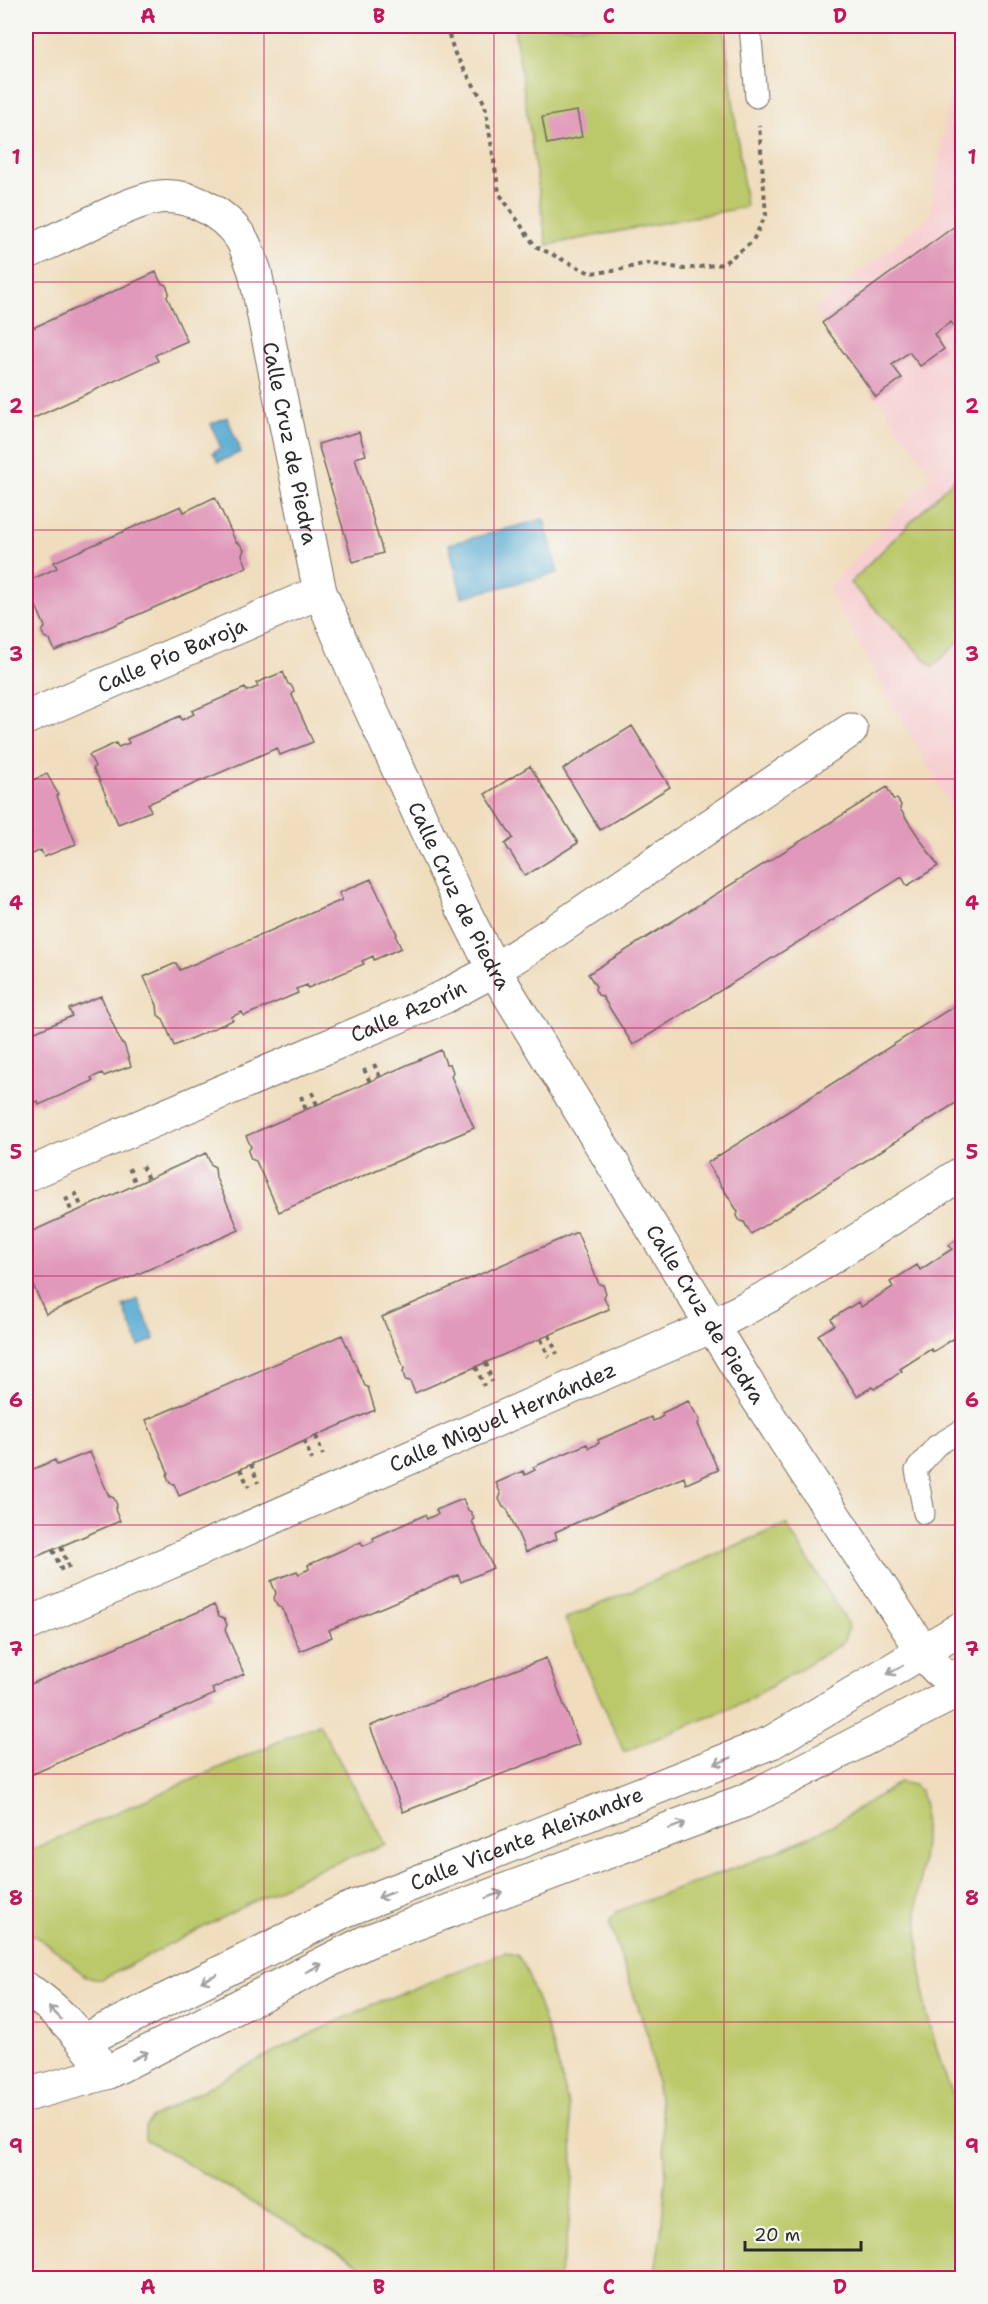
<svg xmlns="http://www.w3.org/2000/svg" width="988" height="2304" viewBox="0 0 988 2304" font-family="'Shantell Sans',sans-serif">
  <rect width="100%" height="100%" fill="#f6f6f2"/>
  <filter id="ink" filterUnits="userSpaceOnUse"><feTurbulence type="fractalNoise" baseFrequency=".0167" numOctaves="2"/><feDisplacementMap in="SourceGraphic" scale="12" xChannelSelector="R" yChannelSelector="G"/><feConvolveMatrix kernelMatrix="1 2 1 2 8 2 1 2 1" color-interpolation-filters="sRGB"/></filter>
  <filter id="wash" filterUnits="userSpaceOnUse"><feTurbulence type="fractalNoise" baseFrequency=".008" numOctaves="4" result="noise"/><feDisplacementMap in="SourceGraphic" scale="24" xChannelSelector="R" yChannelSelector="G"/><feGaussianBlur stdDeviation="1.35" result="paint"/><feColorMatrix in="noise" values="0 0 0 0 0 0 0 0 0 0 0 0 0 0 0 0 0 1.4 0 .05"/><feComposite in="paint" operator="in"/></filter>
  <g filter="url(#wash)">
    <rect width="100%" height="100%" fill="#f0ddbd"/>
    <path fill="#f7cfd1" d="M961,26H962V826L828,589L932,475L814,310L930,216Z"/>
    <path fill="#bbc96b" stroke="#737a4b" stroke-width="1.5" d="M514,26H724L746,207L547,245Z
      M962,471V638L933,667L850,583Z
      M786,1524L847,1622L848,1629L843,1643L745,1702L624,1752L565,1619Z
      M319,1724L386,1844L309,1873L103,1979C84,1982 77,1967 63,1956C52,1947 38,1937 26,1932V1852Z
      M900,1782L913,1785L920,1790L924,1804V1841L917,1911L920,1958L926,2011L942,2067L962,2119V2278H654L661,2233L666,2175L662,2117L649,2039L609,1922L616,1912C684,1885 755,1864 821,1831C848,1817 874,1798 900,1782Z
      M505,1952L518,1956L524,1965C538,2002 552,2040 562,2079C579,2141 575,2217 558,2278H382L145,2139V2127L151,2118L273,2052L372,2005Z"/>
    <path fill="#59acd4" stroke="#426c80" stroke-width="1.5" d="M227,417L241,452L218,462L213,452L221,448L211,424Z
      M544,519L558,573L462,597L449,544Z
      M138,1299L155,1339L139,1346L123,1306Z"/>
    <g id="blocks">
      <path fill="#e099ba" d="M961,100H962V129L957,128Z
        M577,111L582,137L547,144L542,117Z
        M955,226L962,236V338L951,322L934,334L944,349L920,366L909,352L892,365L902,378L876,397L822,323Z
        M156,272L161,283L166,285L169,292L167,297L187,341L155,355L158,361L32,419L29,413L26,415V331Z
        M359,432L366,455L355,458L383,553L353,562L318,444Z
        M215,497L236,542L240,544L244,550L242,555L247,567L55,651L50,640L45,638L42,632L45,627L26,582L57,568L54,562L118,534L181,506L184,512Z
        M283,672L288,684L291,685L294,691L292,695L313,742L280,755L277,748L148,804L151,811L118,824L98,777L93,769L95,766L89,755L116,743L118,747L129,743L127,739L139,734L180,716L182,720L194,714L192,711L245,688L247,691L258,687L256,683Z
        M632,726L670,787L600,830L563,769Z
        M530,766L578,843L525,876L505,844L513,838L485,794Z
        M47,774L58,794L57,796L76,844L44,857L41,850L26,857V783Z
        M887,787L893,799H897L901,805L900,809L938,866L907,886L902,877L633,1045L602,996L598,995L595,989L596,986L588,974Z
        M371,879L397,934L396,937L401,948L374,960L373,956L362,961L364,964L308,988L307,985L296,989L298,993L244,1016L242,1012L231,1017L233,1020L174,1046L163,1019L158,1015L157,1005L144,977L176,963L180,970L309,914L342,900L339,893Z
        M101,996L121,1043L124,1044L131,1066L104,1076L102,1073L91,1078L93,1081L39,1105L38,1101L32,1103L27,1106L28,1109L26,1110V1036L72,1016L69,1009Z
        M962,1001V1099L751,1234L744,1222L740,1221L737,1216L738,1212L707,1163Z
        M441,1050L446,1064H450L453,1072L451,1076L474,1128L279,1212L256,1161L251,1159L248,1151L251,1147L246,1136Z
        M206,1153L211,1165L215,1167L216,1178L239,1230L46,1314L26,1269V1234Z
        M577,1232L599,1284L603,1285L606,1293L604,1297L609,1309L415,1393L410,1381L405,1380L403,1372L404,1368L382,1317Z
        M962,1236V1329L959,1331L961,1334L933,1352L931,1349L900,1369L902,1371L889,1380L874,1389L872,1387L857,1396L818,1335L834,1325L831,1319L858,1302L861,1307L893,1287L890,1282L917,1265L920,1270L952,1249L949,1245Z
        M342,1335L365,1386L368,1387L375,1410L179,1496L174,1484L170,1483L167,1476L168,1472L146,1420Z
        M688,1401L700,1420L698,1424L718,1470L686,1484L684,1477L619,1504L555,1532L557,1539L526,1552L507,1509L503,1507L499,1499L501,1494L496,1483L523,1471L525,1475L535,1470L533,1467L587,1444L589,1448L599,1443L598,1440L651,1417L653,1421L658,1419L663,1416L662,1413Z
        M962,1443V1459L955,1447Z
        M90,1452L109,1496L114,1498L117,1505L115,1510L120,1521L26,1561V1472L55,1460L57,1465Z
        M463,1499L468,1510L471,1512L474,1518L472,1521L493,1568L461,1582L458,1575L329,1630L332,1637L300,1651L282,1608L277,1606L274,1598L276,1593L271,1581L297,1571L299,1574L309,1569L308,1565L361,1542L363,1546L368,1544L374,1541L373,1538L425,1515L427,1519L433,1516L438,1514L436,1510Z
        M214,1605L219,1616L224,1618L227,1625L225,1630L244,1674L212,1689L215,1694L26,1777V1686Z
        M546,1658L579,1744L403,1812L370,1726Z"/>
    </g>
  </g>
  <g filter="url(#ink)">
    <use href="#blocks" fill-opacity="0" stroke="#70695e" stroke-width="1.5"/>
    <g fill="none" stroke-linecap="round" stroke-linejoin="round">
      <g stroke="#70695e" stroke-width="23">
        <path id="lane" d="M750,26L756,97
          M924,1513L916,1470L936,1446L962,1430"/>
      </g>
      <g stroke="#70695e" stroke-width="35">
        <g id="street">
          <path id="s1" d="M26,253C48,243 71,233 93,222C112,213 132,203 153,198C186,191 222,211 241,238C247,248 251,261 255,272L320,592L360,686L460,903L494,970L746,1381L924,1653C934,1667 943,1680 962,1676"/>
          <path id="s2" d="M26,718L320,592"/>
          <path id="s3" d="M26,1175L444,997L494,970L555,931L851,730"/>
          <path id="s4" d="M26,1625L712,1326L780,1290L962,1173"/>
          <path d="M26,1989C52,2004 77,2032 95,2057"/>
          <path id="s5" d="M83,2041L344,1911L772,1742L962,1628"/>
          <path d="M26,2095L106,2073L366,1942L744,1801L962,1689"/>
        </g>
      </g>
      <path stroke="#70695e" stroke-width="4" stroke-dasharray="4.5 4.5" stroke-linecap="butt" d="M446,26L455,54L485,104L499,193L535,246L590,273L613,271L648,263L684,269L723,264L752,242L766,215L759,125
        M374,1064L380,1077
        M364,1069L370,1082
        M312,1092L317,1105
        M301,1096L306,1110
        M142,1166L148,1179
        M129,1168L136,1184
        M75,1192L82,1208
        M66,1197L72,1213
        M549,1335L557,1354
        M541,1339L549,1357
        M486,1363L492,1382
        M476,1367L484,1386
        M316,1436L323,1455
        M304,1441L312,1460
        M251,1464L258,1483
        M240,1469L249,1487
        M61,1547L69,1568
        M53,1550L62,1571"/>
      <use href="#lane" stroke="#fff" stroke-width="21"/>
      <use href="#street" stroke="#fff" stroke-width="33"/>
    </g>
    <defs><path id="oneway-shaft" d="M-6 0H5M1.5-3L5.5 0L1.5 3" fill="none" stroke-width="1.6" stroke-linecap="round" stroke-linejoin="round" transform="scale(1.5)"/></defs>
    <g stroke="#a0a0a0">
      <use href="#oneway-shaft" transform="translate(895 1670) rotate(150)"/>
      <use href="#oneway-shaft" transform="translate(723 1761) rotate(158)"/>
      <use href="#oneway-shaft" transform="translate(677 1826) rotate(-20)"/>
      <use href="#oneway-shaft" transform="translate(386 1895) rotate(158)"/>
      <use href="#oneway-shaft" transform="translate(494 1895) rotate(-20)"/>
      <use href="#oneway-shaft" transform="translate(314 1968) rotate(-27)"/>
      <use href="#oneway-shaft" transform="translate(209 1978) rotate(154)"/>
      <use href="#oneway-shaft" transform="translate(55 2013) rotate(-135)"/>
      <use href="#oneway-shaft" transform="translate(140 2056) rotate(-27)"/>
    </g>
  </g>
  <path fill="none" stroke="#c2185b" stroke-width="1.5" stroke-opacity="0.55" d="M264,26V2278M494,26V2278M724,26V2278M26,282H962M26,530H962M26,779H962M26,1028H962M26,1276H962M26,1525H962M26,1774H962M26,2022H962"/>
  <g text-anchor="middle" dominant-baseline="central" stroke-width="6" stroke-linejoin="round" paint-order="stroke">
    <g font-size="21" fill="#2b2b2b" stroke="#f6f6f2">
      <text stroke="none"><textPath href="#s1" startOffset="452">Calle Cruz de Piedra</textPath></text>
      <text stroke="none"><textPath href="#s2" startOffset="159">Calle Pío Baroja</textPath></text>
      <text stroke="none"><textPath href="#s1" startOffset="938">Calle Cruz de Piedra</textPath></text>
      <text stroke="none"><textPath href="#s3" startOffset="416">Calle Azorín</textPath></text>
      <text stroke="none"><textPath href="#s1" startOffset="1424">Calle Cruz de Piedra</textPath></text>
      <text stroke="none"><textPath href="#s4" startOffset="520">Calle Miguel Hernández</textPath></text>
      <text stroke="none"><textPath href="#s5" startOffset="488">Calle Vicente Aleixandre</textPath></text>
    </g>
  </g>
  <rect width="988" height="2304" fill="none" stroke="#f6f6f2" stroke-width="66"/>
  <path d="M745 2241v9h116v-9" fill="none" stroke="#2b2b2b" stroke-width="3"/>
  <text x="754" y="2241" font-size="18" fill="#2b2b2b" stroke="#f6f6f2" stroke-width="4.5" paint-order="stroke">20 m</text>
  <rect x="33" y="33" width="922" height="2238" fill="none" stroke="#c2185b" stroke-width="2"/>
  <g font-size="20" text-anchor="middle" font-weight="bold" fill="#c2185b">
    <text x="148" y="23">A</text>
    <text x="379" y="23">B</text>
    <text x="609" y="23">C</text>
    <text x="840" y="23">D</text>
    <text x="16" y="164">1</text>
    <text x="972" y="164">1</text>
    <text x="16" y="413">2</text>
    <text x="972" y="413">2</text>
    <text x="16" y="661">3</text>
    <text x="972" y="661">3</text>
    <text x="16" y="910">4</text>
    <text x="972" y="910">4</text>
    <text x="16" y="1159">5</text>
    <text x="972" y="1159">5</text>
    <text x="16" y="1407">6</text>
    <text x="972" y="1407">6</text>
    <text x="16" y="1656">7</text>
    <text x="972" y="1656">7</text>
    <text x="16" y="1905">8</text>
    <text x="972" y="1905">8</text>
    <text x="16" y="2153">9</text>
    <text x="972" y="2153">9</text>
    <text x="148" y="2294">A</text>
    <text x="379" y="2294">B</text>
    <text x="609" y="2294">C</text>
    <text x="840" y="2294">D</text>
  </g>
</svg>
